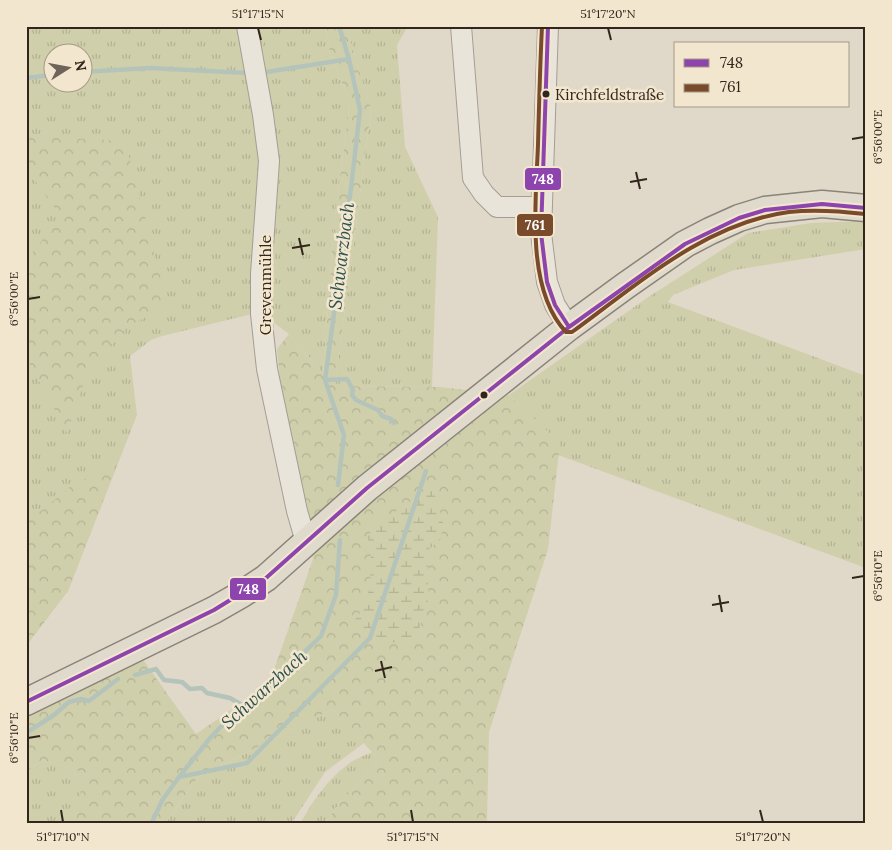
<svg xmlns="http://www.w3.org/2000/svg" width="892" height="850" viewBox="0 0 892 850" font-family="Lora,serif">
  <defs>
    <pattern id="grass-tufts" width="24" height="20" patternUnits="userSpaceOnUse" patternTransform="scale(1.25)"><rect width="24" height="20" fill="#d0cfac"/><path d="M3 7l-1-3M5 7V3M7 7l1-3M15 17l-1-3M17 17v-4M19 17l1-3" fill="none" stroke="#b3b293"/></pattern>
    <pattern id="forest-crowns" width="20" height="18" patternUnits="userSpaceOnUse" patternTransform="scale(1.25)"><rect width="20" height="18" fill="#d0cfac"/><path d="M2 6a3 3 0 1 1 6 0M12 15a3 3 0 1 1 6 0" fill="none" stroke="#b3b293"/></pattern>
    <pattern id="wetland-marsh" width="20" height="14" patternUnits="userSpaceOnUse" patternTransform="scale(1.25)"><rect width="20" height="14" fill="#d0cfac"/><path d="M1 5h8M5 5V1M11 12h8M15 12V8" fill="none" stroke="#b3b293"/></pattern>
  </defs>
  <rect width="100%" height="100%" fill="#e0d8c9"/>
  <path fill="url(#grass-tufts)" fill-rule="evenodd" d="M26,26H248L268,113L264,311L162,336L151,340L130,356L137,415L68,591L26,646ZM52,52H82V82H52Z
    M252,26H326L330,53L350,102L334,224L323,373L289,334L266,317L279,161Z
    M346,26H408L397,45L405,147L438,217L432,387L335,386L371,110Z
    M866,221V249L734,270L673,295L668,302L866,376V568L558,455L559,443L509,395L647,298L748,233L811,223Z
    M333,709L364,743L325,772L291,824H165L198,777Z
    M372,752L379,760L335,809L325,824H300C312,802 327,780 347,765C354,759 364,756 372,752Z
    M42,760L93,775L62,824H26V772Z"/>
  <path fill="url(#forest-crowns)" d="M326,26H346L371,110L335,386L440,387L509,395L560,443L548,549L489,732L487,824H325L335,809L379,760L333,709L198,777L165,824H62L92,775L42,760L26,772V712L141,657L196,734L269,684L313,559L299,484L286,443L277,349L289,334L323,373L334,224L350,102L330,53Z
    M26,136L125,141L168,306L125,328L87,374L67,433L26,357V253H32L61,217L26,168Z
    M118,462L68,591L26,646V519L41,511L70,487Z"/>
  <path fill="url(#wetland-marsh)" d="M433,489L443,521L441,539L428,550V608L412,644C383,642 375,641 350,627L360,613L370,588L371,557L368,537L377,519L392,514L418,496Z"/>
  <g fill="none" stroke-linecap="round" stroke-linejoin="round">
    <path stroke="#b5c4ba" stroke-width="4.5" d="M82,72L150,68L247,73
      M266,72L349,59
      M26,78L52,75
      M325,380L347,379L353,390L352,395L356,400L378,410L382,416L391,419L394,423
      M338,485L344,435L325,380L351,188L360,110L349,59L339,26
      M135,675L156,669L164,680L182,682L190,689L202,688L207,693L230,698L242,705
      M26,733L54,715L69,702L81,699L89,701L118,679
      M179,777L247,763L370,638L426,471
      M151,824L163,799L179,777L211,737L242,705L282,674L321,636L336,595L340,540"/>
    <g stroke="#a59d93" stroke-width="22">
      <path id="minor" d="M247,26L263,115L269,161L261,274V314L267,369L297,511L306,542
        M461,26L473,178L484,194L497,207H542
        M548,26L541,233L547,282L555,305L569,327"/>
    </g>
    <g stroke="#8a8379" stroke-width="29">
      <path id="major" d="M26,702L214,610L242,594L266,578L367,488L569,327L625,286L685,244L710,231L739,218L765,210L822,204L866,208"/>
    </g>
    <use href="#minor" stroke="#e8e4da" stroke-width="20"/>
    <use href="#major" stroke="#e0dacc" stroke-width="26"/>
    <g stroke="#f2e7ce" stroke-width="8">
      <path id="bus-1" d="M548,26L541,233L547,282L555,305L569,327
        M26,702L214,610L266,578L367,488L569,327L685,244L739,218L765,210L822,204L866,208"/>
    </g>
    <g stroke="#f2e7ce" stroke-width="8">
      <path id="bus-2" d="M542,26C540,66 539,105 538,145C536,200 525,289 566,332H572C638,284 706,223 789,212C815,209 840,211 865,214"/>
    </g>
    <use href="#bus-1" stroke="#8e44ad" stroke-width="4"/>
    <use href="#bus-2" stroke="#7a4b2a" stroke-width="4"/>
  </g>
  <path fill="none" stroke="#32261c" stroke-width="2" d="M258,28L261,40M608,28L611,40M852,139L864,137M636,172L640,189M630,182L647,179M299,238L303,255M292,248L310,245M28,299L40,297M852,578L864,576M719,595L722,612M712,605L729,602M381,661L385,678M375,671L392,667M28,738L40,736M61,810L63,822M411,810L413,822M760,810L763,822"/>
  <g fill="#32261c" stroke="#f2e7ce" stroke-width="2">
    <circle cx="546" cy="94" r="4.5"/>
    <circle cx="484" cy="395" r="4.5"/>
  </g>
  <g text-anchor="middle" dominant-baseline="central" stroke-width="5" stroke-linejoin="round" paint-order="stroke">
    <g font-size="15" fill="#32261c" stroke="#f2e7ce" text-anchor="start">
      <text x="555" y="94">Kirchfeldstraße</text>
    </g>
    <g font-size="16" fill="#32261c" stroke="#f2e7ce">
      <text transform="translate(265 285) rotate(-90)">Grevenmühle</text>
    </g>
    <g font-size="18" font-style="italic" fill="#2c514e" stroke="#f2e7ce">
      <text transform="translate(341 256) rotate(-83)">Schwarzbach</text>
      <text transform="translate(264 689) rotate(-42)">Schwarzbach</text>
    </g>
  </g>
  <g stroke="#f2e7ce" stroke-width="2">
    <rect x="524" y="167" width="38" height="24" rx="5" fill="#8e44ad"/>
    <rect x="516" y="213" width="38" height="24" rx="5" fill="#7a4b2a"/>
    <rect x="229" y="577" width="38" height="24" rx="5" fill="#8e44ad"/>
  </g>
  <g font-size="14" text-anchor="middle" font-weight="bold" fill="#fff">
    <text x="543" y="184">748</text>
    <text x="535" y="230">761</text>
    <text x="248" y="594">748</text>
  </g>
  <rect width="892" height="850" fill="none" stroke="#f2e7ce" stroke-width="55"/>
  <rect x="674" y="42" width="175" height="65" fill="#f2e7ce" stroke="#a59a87"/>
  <rect x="684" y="59" width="25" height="8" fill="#8e44ad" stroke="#a59a87"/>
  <text x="720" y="68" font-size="15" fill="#32261c">748</text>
  <rect x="684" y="84" width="25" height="8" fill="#7a4b2a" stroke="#a59a87"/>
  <text x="720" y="92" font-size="15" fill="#32261c">761</text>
  <g transform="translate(68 68) rotate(79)"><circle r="24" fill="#f2e7ce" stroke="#a59a87"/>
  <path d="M0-4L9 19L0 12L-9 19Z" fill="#6f6459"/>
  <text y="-8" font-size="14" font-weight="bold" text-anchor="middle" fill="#32261c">N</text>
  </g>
  <rect x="28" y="28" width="836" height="794" fill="none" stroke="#32261c" stroke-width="2"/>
  <g font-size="12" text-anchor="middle" fill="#32261c">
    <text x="258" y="18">51°17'15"N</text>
    <text x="608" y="18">51°17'20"N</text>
    <text transform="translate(878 137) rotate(-90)" y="4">6°56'00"E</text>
    <text transform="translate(14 299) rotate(-90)" y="4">6°56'00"E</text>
    <text transform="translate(878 576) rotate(-90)" y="4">6°56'10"E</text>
    <text transform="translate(14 738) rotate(-90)" y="4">6°56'10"E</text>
    <text x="63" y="841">51°17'10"N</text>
    <text x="413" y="841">51°17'15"N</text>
    <text x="763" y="841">51°17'20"N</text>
  </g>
</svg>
